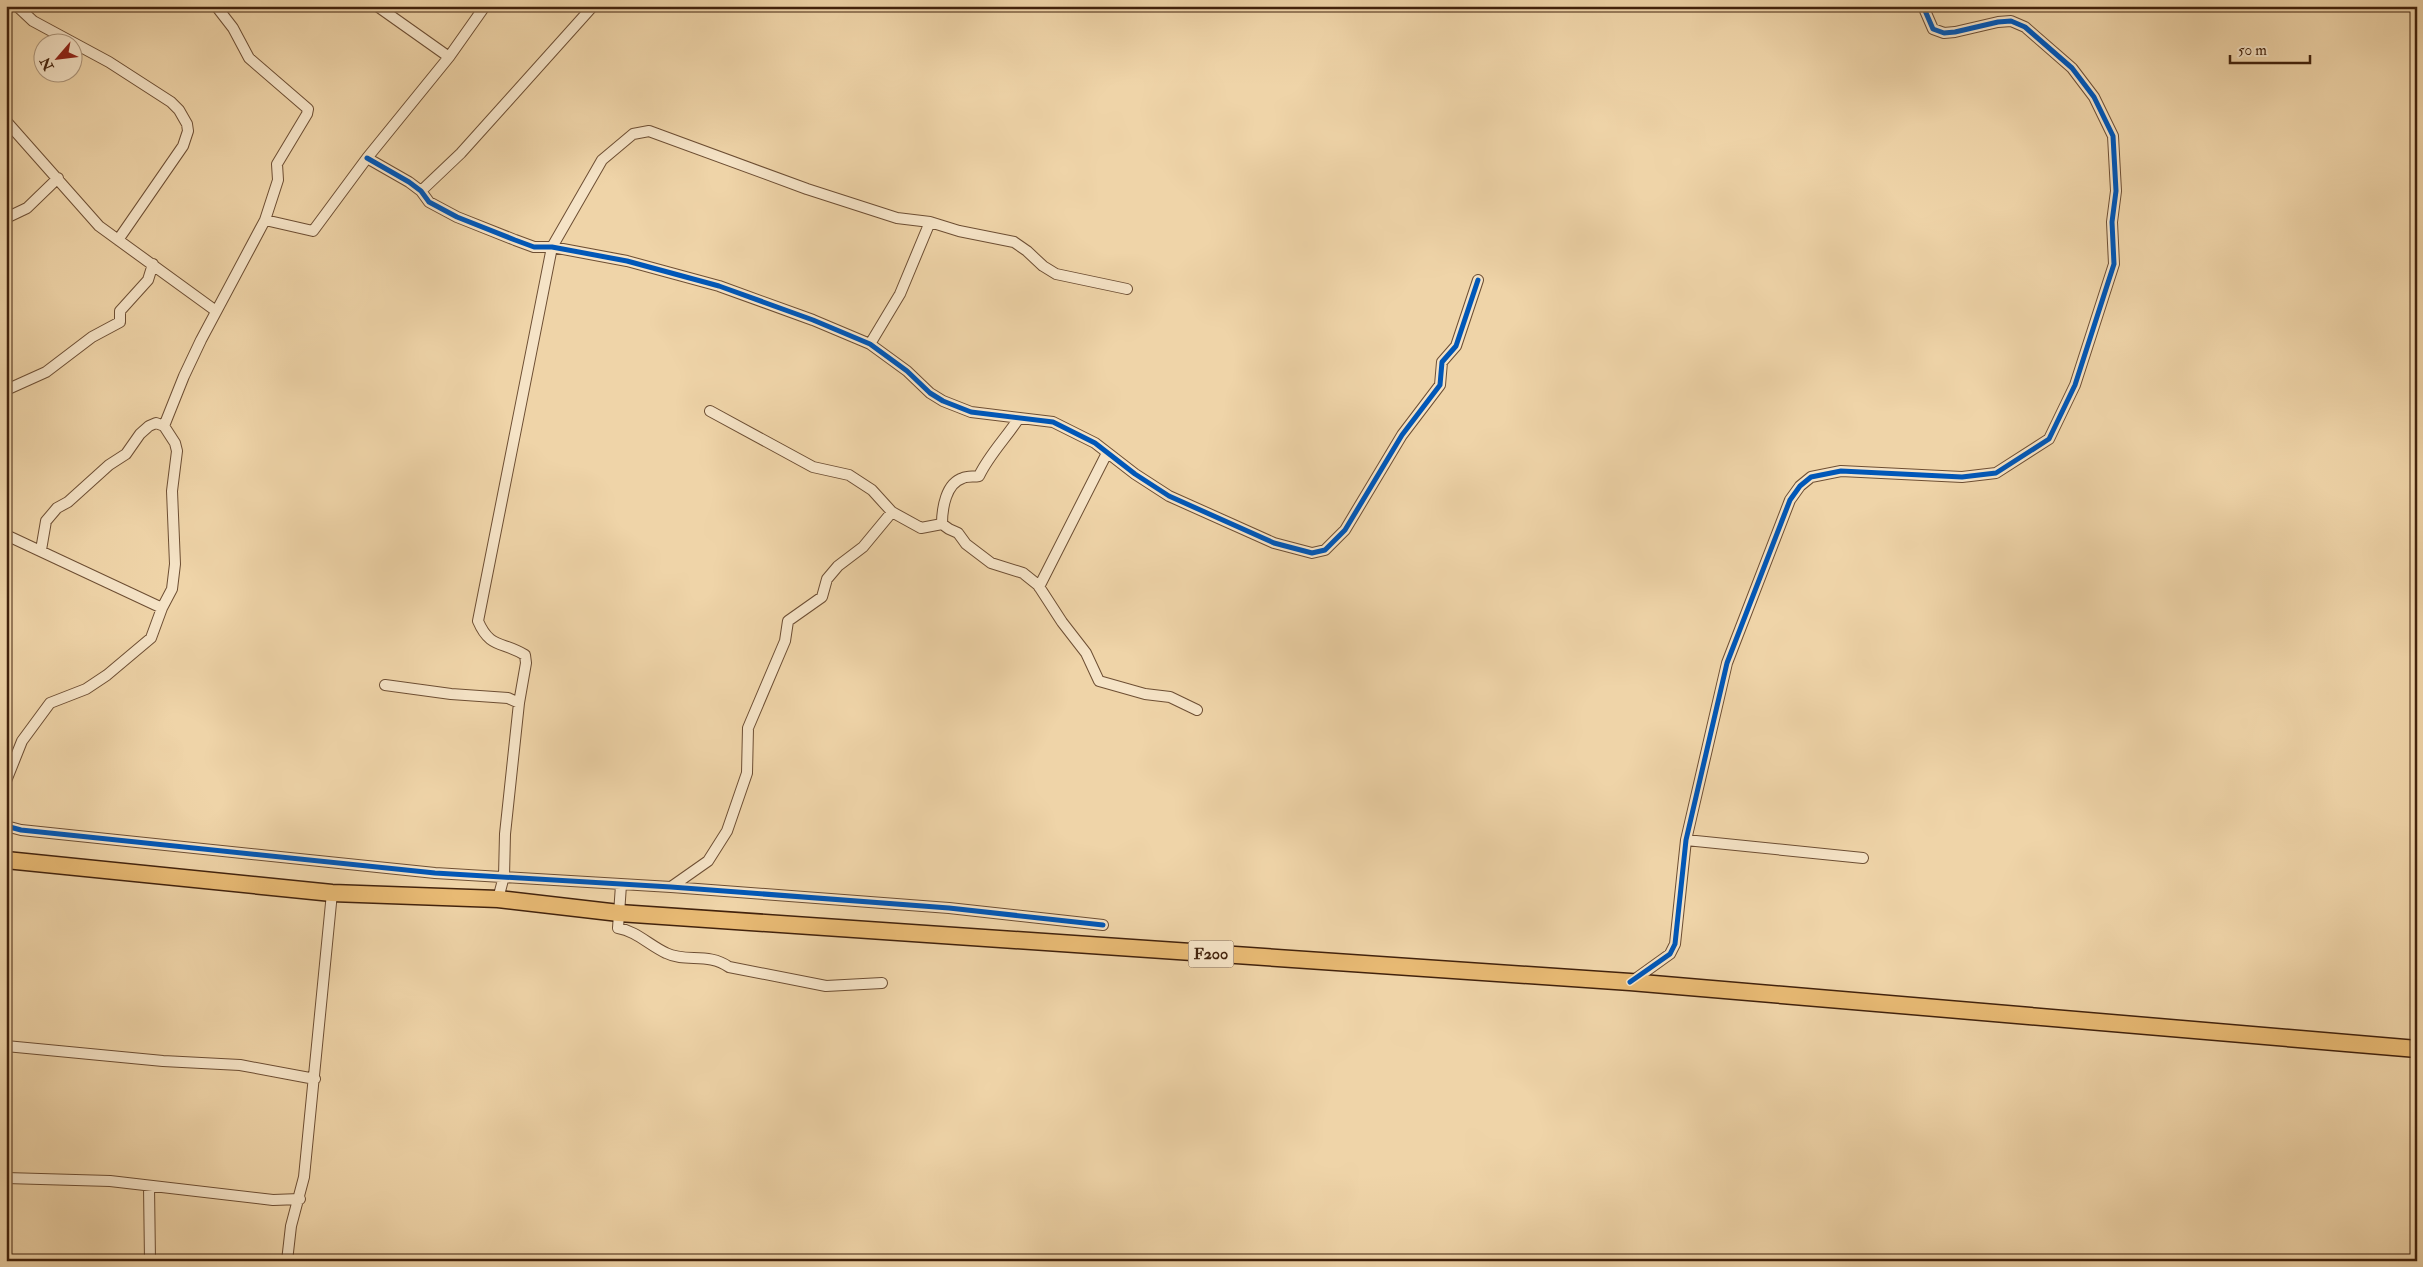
<svg xmlns="http://www.w3.org/2000/svg" width="2423" height="1267" viewBox="0 0 2423 1267" font-family="'IM FELL Double Pica',serif">
  <rect width="100%" height="100%" fill="#efd4a8"/>
  <filter id="stains"><feTurbulence type="fractalNoise" baseFrequency=".004" numOctaves="4"/><feColorMatrix values="0 0 0 0 .2 0 0 0 0 .09 0 0 0 0 .02 0 0 0 .5 -.17"/></filter>
  <radialGradient id="worn" r=".72"><stop offset=".6" stop-color="#630" stop-opacity="0"/><stop offset="1" stop-color="#630" stop-opacity=".3"/></radialGradient>
  <g fill="none" stroke-linecap="round" stroke-linejoin="round">
    <g stroke="#6d4e33" stroke-width="12">
      <path id="minor" d="M17,6L33,21L109,62L171,102L179,110L187,124L188,131L183,146L118,240
        M377,6L449,57
        M6,121L99,226L216,311
        M367,158L409,182L421,191L429,202L457,217L515,240L534,247H552L627,261L719,286L813,320L870,344L907,371L930,393L943,401L971,412L1053,422L1095,443L1135,474L1169,496L1274,543L1312,553L1325,550L1345,530L1402,435L1440,385L1442,362L1456,346L1478,280
        M421,191L461,153L593,6
        M6,218L27,208L58,178
        M265,220L313,231L367,158L449,57L485,6
        M870,344L900,294L930,222
        M6,390L46,372L92,337L120,322V311L148,280L153,264
        M710,411L813,467L849,475L872,490L892,512L921,528L942,524C942,508 946,483 963,478C967,476 974,477 979,476C989,455 1006,438 1019,418
        M164,426L184,376L201,340L265,220L278,180L277,164L307,114L308,109L249,58L233,28L216,6
        M942,524L949,529L958,533L966,544L991,563L1023,573L1038,585L1062,622L1086,653L1099,681L1145,694L1170,697L1197,710
        M6,535L162,608
        M1039,587L1107,453
        M385,685L451,694L508,698L519,703L505,834L504,876L498,899
        M519,703L526,663L525,655C502,641 490,649 478,621L552,247L602,160L633,134L649,131L807,189L897,218L930,222L959,231L1014,242L1027,251L1043,266L1056,274L1127,289
        M6,781L22,741L50,703L86,689L107,675L151,638L162,608L172,589L175,564L172,491L177,451L175,443L164,426L156,423L149,426L140,434L126,454L109,465L68,502L57,508L46,521L41,550
        M6,826L21,830L435,873L671,887L949,908L1103,925
        M1686,840L1863,858
        M621,885L618,928C636,931 649,945 666,953C686,963 708,952 729,967L826,986L882,983
        M671,887L708,861L727,831L747,773L748,728L785,641L788,621L822,597L827,579L838,566L863,547L892,512
        M1631,982L1670,954L1675,944L1686,840L1727,663L1790,500L1800,486L1811,477L1841,471L1962,477L1996,473L2049,439L2075,385L2114,264L2112,222L2116,191L2113,136L2094,97L2072,68L2025,27L2011,21L1998,22L1955,32L1944,33L1933,29L1923,6
        M6,1046L163,1061L240,1065L315,1079
        M6,1178L110,1181L273,1200L300,1199
        M149,1186L150,1261
        M287,1261L291,1226L304,1177L332,893"/>
    </g>
    <g stroke="#42220c" stroke-width="19">
      <path id="primary" d="M6,860L332,893L498,899L619,913L1630,982L2417,1049"/>
    </g>
    <use href="#minor" stroke="#f5e3c6" stroke-width="10"/>
    <use href="#primary" stroke="#e8ba74" stroke-width="16"/>
    <g stroke="#f5e3c6" stroke-width="8">
      <path id="cycleway" d="M367,158L409,182L421,191L429,202L457,217L515,240L534,247H552L627,261L719,286L813,320L870,344L907,371L930,393L943,401L971,412L1053,422L1095,443L1135,474L1169,496L1274,543L1312,553L1325,550L1345,530L1402,435L1440,385L1442,362L1456,346L1478,280
        M6,826L21,830L435,873L671,887L949,908L1103,925
        M1630,982L1670,954L1675,944L1686,840L1727,663L1790,500L1800,486L1811,477L1841,471L1962,477L1996,473L2049,439L2075,385L2114,264L2112,222L2116,191L2113,136L2094,97L2072,68L2025,27L2011,21L1998,22L1955,32L1944,33L1933,29L1923,6"/>
    </g>
    <use href="#cycleway" stroke="#0057b8" stroke-width="5"/>
  </g>
  <g text-anchor="middle" dominant-baseline="central" stroke-width="4.5" stroke-linejoin="round" paint-order="stroke">
    <rect fill="#f5e3c6" stroke="#785c44" stroke-width="1" x="1188.5" y="940.5" width="45" height="27" rx="4"/>
    <g font-size="16" font-weight="bold" fill="#42220c">
      <text x="1211" y="954">F200</text>
    </g>
  </g>
  <rect width="2423" height="1267" fill="none" stroke="#efd4a8" stroke-width="25"/>
  <rect x="8" y="8" width="2408" height="1252" fill="none" stroke="#42220c" stroke-width="2.5"/>
  <rect x="12" y="12" width="2398" height="1242" fill="none" stroke="#42220c"/>
  <g transform="translate(58 58) rotate(242)"><circle r="24" fill="#f5e3c6" stroke="#ad967c"/>
  <path d="M0-4L9 19L0 12L-9 19Z" fill="#8f2418"/>
  <text y="-8" font-size="14" font-weight="bold" text-anchor="middle" fill="#42220c">N</text>
  </g>
  <path d="M2230 55v8h80v-8" fill="none" stroke="#42220c" stroke-width="2.5"/>
  <text x="2238" y="55" font-size="15" fill="#42220c" stroke="#f5e3c6" stroke-width="4" paint-order="stroke">50 m</text>
  <rect width="100%" height="100%" filter="url(#stains)"/>
  <rect width="100%" height="100%" fill="url(#worn)"/>
</svg>
